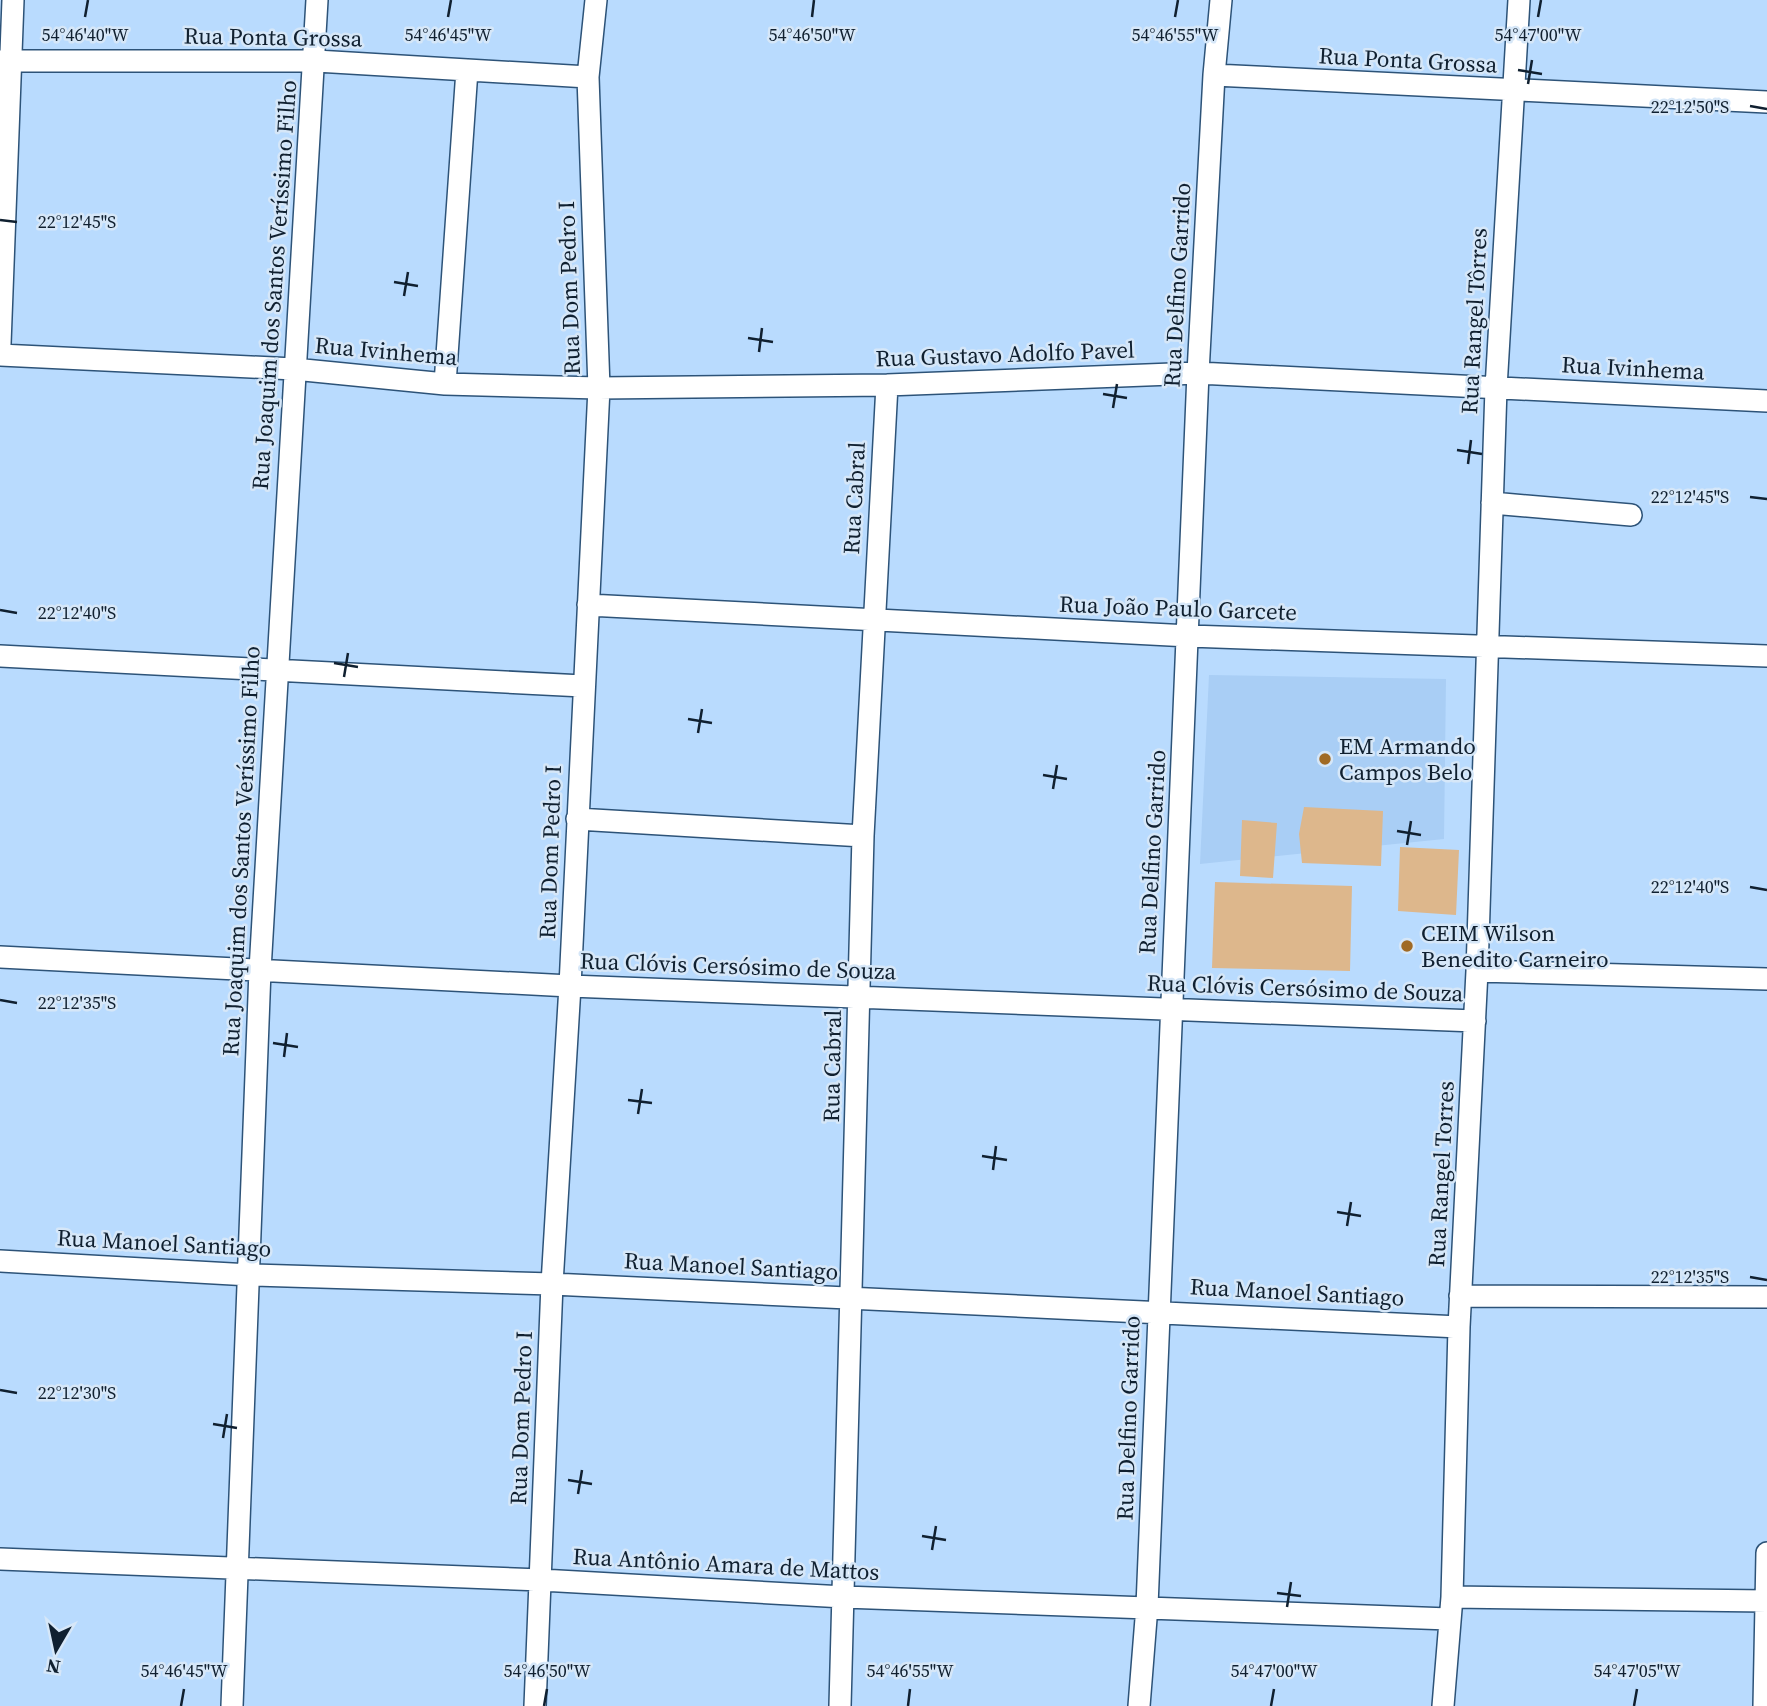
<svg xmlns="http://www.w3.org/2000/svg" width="1767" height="1706" viewBox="0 0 1767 1706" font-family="'Source Serif 4',serif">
  <rect width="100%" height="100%" fill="#b9dbfe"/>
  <path fill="#a9cef5" d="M1209,675L1446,679L1444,839L1200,864Z"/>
  <path fill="#ddb78c" d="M1304,807L1383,811L1381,866L1302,863L1299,834Z
    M1242,820L1277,823L1273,878L1240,876Z
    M1400,847L1459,850L1456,915L1398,911Z
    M1215,882L1352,886L1350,971L1212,968Z"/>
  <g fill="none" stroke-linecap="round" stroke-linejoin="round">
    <g stroke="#2d5378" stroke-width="24">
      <path id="minor" d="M0,61H316L588,77
        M1214,75L1767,102
        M0,344L13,0
        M0,355L294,369L445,384L599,388L887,385L1198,373L1767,401
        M445,384L467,70
        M1492,503L1631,515
        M588,605L1189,636L1767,656
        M0,656L583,686
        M577,819L863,836
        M0,957L570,986L1475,1021
        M1477,971L1767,979
        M0,1261L250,1275L552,1284L1459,1327
        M1460,1296L1767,1297
        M0,1559L541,1580L844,1597L1449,1619
        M1452,1597L1767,1601
        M232,1706L260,970L317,0
        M535,1706L552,1284L570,986L599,388L588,77L596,0
        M840,1706L863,836L887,385
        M1139,1706L1147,1606L1198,373L1214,75L1221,0
        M1443,1706L1452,1597L1459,1327L1477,971L1496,388L1519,0
        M1764,1706L1767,1553"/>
    </g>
    <use href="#minor" stroke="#fff" stroke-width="21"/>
  </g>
  <path fill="none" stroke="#102030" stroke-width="2.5" d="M85,17L88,0M448,17L451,0M812,17L814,0M1175,17L1178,0M1538,17L1541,0M1518,70L1542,74M1528,84L1532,60M1750,106L1767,109M0,220L17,222M394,282L418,286M404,296L408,272M748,338L773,342M759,352L762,328M1103,394L1127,398M1113,408L1117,384M1457,450L1482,454M1468,464L1471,440M1750,497L1767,499M0,610L17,613M334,663L358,667M344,677L348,653M688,719L712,723M698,733L702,709M1043,775L1067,779M1053,789L1057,765M1397,831L1421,835M1407,845L1411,821M1750,887L1767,890M0,1000L17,1003M273,1043L298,1047M284,1057L287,1033M628,1100L652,1103M638,1114L642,1089M982,1156L1007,1160M993,1170L996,1146M1337,1212L1361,1216M1347,1226L1351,1202M1750,1277L1767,1280M0,1390L17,1393M213,1424L237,1428M223,1438L227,1414M568,1480L592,1484M578,1494L582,1470M922,1536L946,1540M932,1550L936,1526M1277,1593L1301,1596M1287,1607L1291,1582M181,1706L184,1689M544,1706L547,1689M908,1706L910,1689M1271,1706L1274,1689M1634,1706L1637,1689"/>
  <g fill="#a06a24" stroke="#d6e7f8" stroke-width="2.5">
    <circle cx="1325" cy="759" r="7"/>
    <circle cx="1407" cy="946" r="7"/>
  </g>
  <g text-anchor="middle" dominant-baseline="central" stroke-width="5" stroke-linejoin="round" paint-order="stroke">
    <g font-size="23" fill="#102030" stroke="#d6e7f8">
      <text transform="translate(273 37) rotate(1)">Rua Ponta Grossa</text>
      <text transform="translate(1408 60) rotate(3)">Rua Ponta Grossa</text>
      <text transform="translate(274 285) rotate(-86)">Rua Joaquim dos Santos Veríssimo Filho</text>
      <text transform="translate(1177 285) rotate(-87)">Rua Delfino Garrido</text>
      <text transform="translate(569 288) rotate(-92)">Rua Dom Pedro I</text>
      <text transform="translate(1474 321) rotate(-87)">Rua Rangel Tôrres</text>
      <text transform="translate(386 351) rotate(5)">Rua Ivinhema</text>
      <text transform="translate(1005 354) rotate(-2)">Rua Gustavo Adolfo Pavel</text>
      <text transform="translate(1633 368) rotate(3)">Rua Ivinhema</text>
      <text transform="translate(854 498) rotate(-87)">Rua Cabral</text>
      <text transform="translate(1178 608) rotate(2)">Rua João Paulo Garcete</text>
      <text transform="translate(241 851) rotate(-87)">Rua Joaquim dos Santos Veríssimo Filho</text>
      <text transform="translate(550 852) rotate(-88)">Rua Dom Pedro I</text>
      <text transform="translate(1152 852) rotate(-87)">Rua Delfino Garrido</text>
      <text transform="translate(738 966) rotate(2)">Rua Clóvis Cersósimo de Souza</text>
      <text transform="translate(1305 988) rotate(2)">Rua Clóvis Cersósimo de Souza</text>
      <text transform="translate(832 1066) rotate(-89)">Rua Cabral</text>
      <text transform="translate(1441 1174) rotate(-87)">Rua Rangel Torres</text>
      <text transform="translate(164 1243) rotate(3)">Rua Manoel Santiago</text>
      <text transform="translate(731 1266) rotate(3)">Rua Manoel Santiago</text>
      <text transform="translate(1297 1292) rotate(3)">Rua Manoel Santiago</text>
      <text transform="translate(521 1418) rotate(-88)">Rua Dom Pedro I</text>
      <text transform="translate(1128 1418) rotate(-88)">Rua Delfino Garrido</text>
      <text transform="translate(726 1564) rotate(3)">Rua Antônio Amara de Mattos</text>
    </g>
    <g font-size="23" fill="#102030" stroke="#d6e7f8" text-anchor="start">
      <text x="1339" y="746">EM Armando<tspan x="1339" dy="26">Campos Belo</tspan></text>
      <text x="1421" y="933">CEIM Wilson<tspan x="1421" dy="26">Benedito Carneiro</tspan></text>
    </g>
  </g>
  <g font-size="18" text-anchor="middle" fill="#102030" stroke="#d6e7f8" stroke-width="5" stroke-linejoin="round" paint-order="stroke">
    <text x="85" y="41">54°46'40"W</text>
    <text x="448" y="41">54°46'45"W</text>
    <text x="812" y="41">54°46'50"W</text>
    <text x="1175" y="41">54°46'55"W</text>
    <text x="1538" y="41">54°47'00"W</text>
    <text x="1690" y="113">22°12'50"S</text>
    <text x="77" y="228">22°12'45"S</text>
    <text x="1690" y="503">22°12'45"S</text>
    <text x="77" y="619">22°12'40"S</text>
    <text x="1690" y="893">22°12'40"S</text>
    <text x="77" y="1009">22°12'35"S</text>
    <text x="1690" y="1283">22°12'35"S</text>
    <text x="77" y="1399">22°12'30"S</text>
    <text x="184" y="1677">54°46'45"W</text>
    <text x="547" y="1677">54°46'50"W</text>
    <text x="910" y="1677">54°46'55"W</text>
    <text x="1274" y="1677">54°47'00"W</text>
    <text x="1637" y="1677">54°47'05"W</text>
  </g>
  <g transform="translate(56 1650) rotate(189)" stroke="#d6e7f8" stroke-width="5" paint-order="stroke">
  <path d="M0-5L12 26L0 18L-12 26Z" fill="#102030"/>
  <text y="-10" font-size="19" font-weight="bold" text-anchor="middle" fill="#102030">N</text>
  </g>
</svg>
